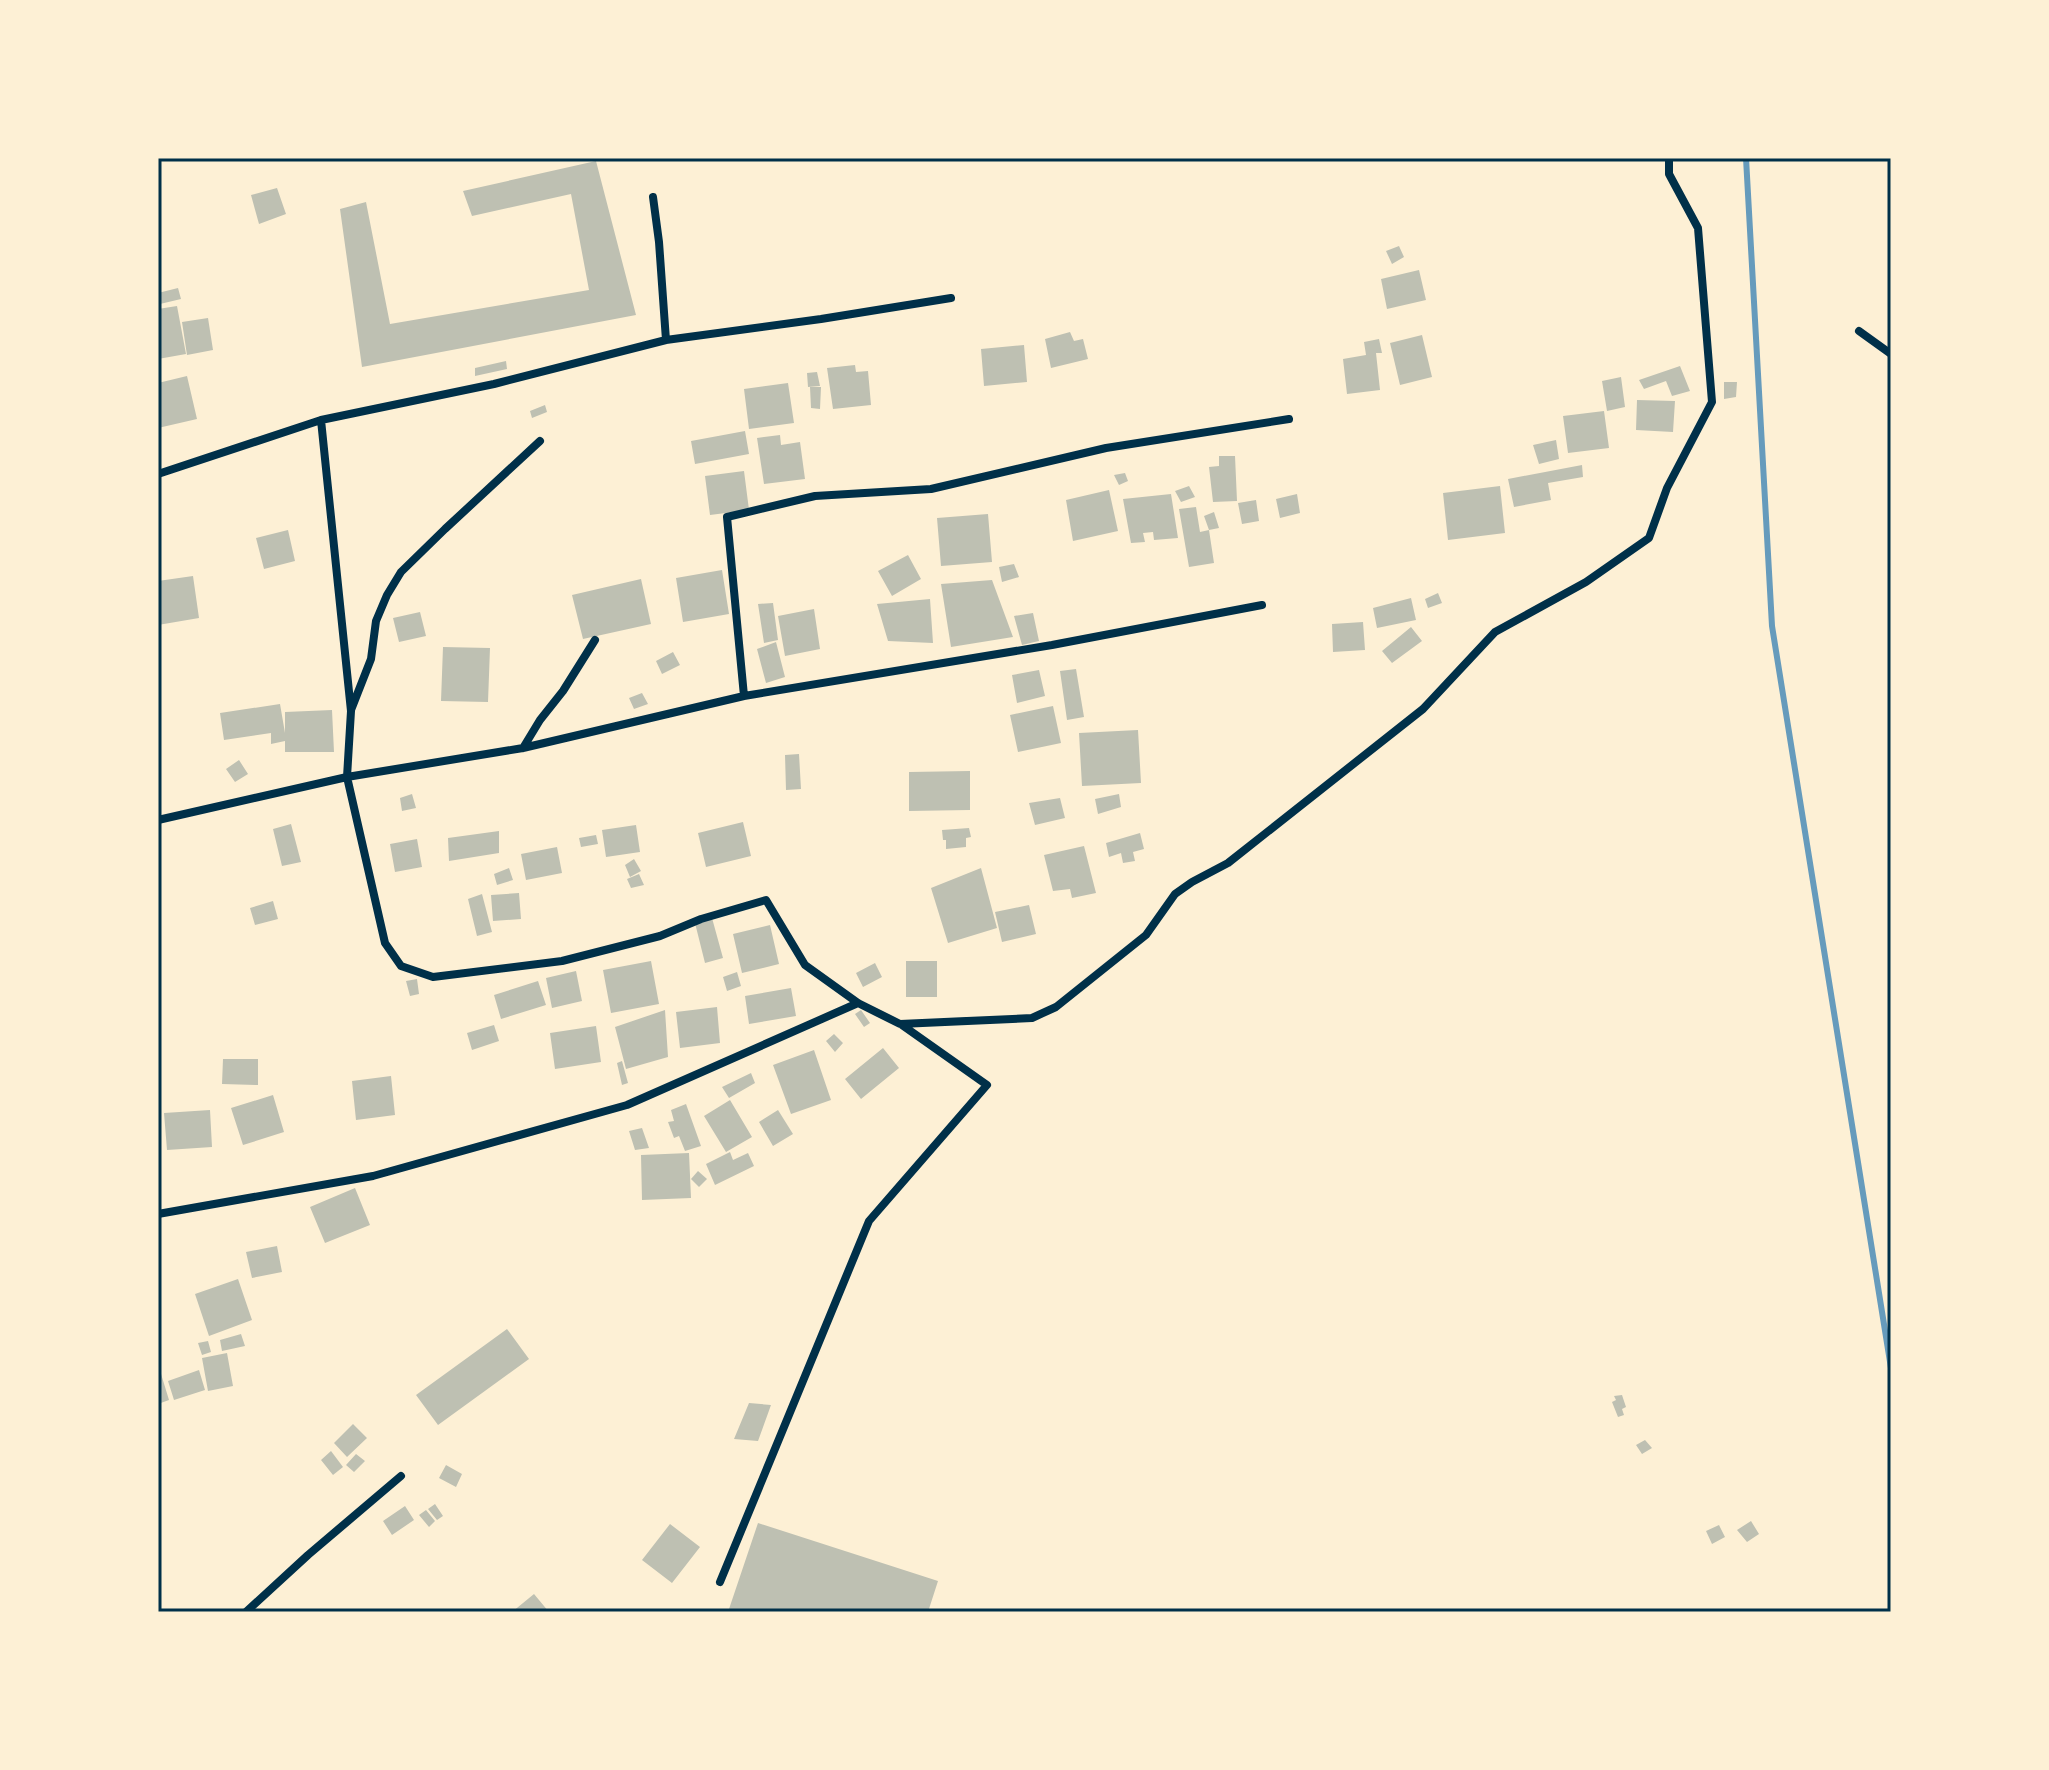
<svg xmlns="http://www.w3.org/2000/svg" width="2049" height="1770" viewBox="0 0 2049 1770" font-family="'Work Sans',sans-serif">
  <rect width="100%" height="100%" fill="#fdf0d5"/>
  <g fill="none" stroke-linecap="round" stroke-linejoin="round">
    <path stroke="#669bbc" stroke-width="6" d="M1746,158L1772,626L1891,1368"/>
  </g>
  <path fill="#bec0b2" d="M596,161L636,315L362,367L340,209L366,202L390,324L589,290L571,194L472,216L463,191Z
    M277,188L286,214L259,224L251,195Z
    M1399,246L1404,257L1392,264L1386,251Z
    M1419,270L1426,300L1387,309L1381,279Z
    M178,288L181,299L160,304L158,293Z
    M177,306L186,354L158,359V309Z
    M208,318L213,350L187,355L182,322Z
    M1070,332L1074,341L1083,339L1088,359L1051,368L1045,339Z
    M1422,335L1432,377L1400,385L1390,343Z
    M1379,339L1382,353H1376L1380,390L1347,394L1343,359L1366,355L1364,342Z
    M1024,345L1027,382L984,386L981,349Z
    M506,361L507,369L475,376V368Z
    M855,365L856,372L868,371L871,405L833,409L827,368Z
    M1680,366L1690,391L1672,396L1666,381L1644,389L1639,380Z
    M817,372L820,386L808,387L807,373Z
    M187,376L197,419L158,428V383Z
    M1621,377L1625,407L1607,411L1602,381Z
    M1724,382H1737L1736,397L1724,399Z
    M788,383L794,423L749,429L744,389Z
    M810,387H821L820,409L811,408Z
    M1637,400L1675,401L1673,432L1636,430Z
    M545,405L547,412L532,418L530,411Z
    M1604,411L1609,448L1568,453L1563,416Z
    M745,431L749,454L695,464L691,441Z
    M780,435L781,445L800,442L805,479L764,484L757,438Z
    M1556,440L1559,459L1539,464L1533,445Z
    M1219,456H1235L1237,501L1213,502L1209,467L1219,466Z
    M1582,465L1583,477L1548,483L1551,500L1514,507L1508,479Z
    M744,471L749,510L710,515L705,476Z
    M1125,473L1128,481L1119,485L1114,475Z
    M1189,486L1195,497L1181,502L1175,491Z
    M1500,486L1505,533L1448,540L1443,493Z
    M1109,490L1118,531L1073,541L1066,500Z
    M1171,494L1178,538L1154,540L1153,532L1143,533L1145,542L1131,543L1123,499Z
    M1297,494L1300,513L1280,518L1276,499Z
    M1256,500L1259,521L1242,524L1238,503Z
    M1196,507L1200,532L1209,530L1214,563L1189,567L1179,509Z
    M1214,512L1219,528L1209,530L1204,516Z
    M988,514L992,562L941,566L937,518Z
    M288,530L295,561L264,569L256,538Z
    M908,555L921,579L892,596L878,571Z
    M1014,564L1019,577L1002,582L999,567Z
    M722,570L729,614L683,622L676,578Z
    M193,576L199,618L158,625V581Z
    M641,579L651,624L583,639L572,595Z
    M992,580L1013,637L951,647L941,584Z
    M1438,593L1442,603L1428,608L1425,599Z
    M1411,598L1416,620L1377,628L1373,608Z
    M930,599L933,643L888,641L877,604Z
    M773,603L778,640L764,643L758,604Z
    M814,609L820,649L785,656L778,616Z
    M420,612L426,636L399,642L393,618Z
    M1033,613L1039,641L1022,645L1014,616Z
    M1363,622L1365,650L1333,652L1332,624Z
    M1411,627L1422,641L1392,663L1382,651Z
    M776,642L785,677L766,683L757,649Z
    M443,647L490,648L488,702L441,701Z
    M673,652L680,665L662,674L656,661Z
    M1076,669L1084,717L1067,720L1060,671Z
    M1039,670L1045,696L1017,703L1012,675Z
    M642,693L648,704L634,709L629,698Z
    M280,704L285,733V712L332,710L334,752H285V741L271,744V733L224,740L220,713Z
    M1053,706L1061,743L1018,752L1010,715Z
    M1138,730L1141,783L1082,786L1079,733Z
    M799,754L801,789L786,790L785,755Z
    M239,760L248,774L235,782L226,769Z
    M970,771V810L909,811V772Z
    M412,794L416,808L402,811L400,798Z
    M1119,794L1121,807L1098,814L1095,799Z
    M1060,798L1065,818L1035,825L1029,803Z
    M743,822L751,856L706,867L698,833Z
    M291,824L301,862L282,866L273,829Z
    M636,825L640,852L606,857L602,830Z
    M969,828L971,837L966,838V847L946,849V840H943L942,830Z
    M499,831V853L449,861L448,838Z
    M1140,833L1144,849L1133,852L1135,861L1123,863L1121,853L1109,857L1106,843Z
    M596,835L598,844L581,847L579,838Z
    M417,839L422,867L395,872L390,844Z
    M1084,846L1096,893L1072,898L1070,889L1053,891L1044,855Z
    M557,847L562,873L526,880L521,854Z
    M634,859L641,871L630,877L625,865Z
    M509,868L513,880L497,885L494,874Z
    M981,868L997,928L948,943L931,888Z
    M639,874L644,885L631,888L627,879Z
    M519,893L521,919L493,921L491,895Z
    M482,894L492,932L477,936L468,899Z
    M273,901L278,919L255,925L250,908Z
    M1029,905L1036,934L1002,942L995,912Z
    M712,918L723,958L705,963L695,923Z
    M770,925L779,964L742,973L733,934Z
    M651,961L659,1004L611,1013L603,970Z
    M906,961H937V997H906Z
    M875,963L882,977L863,987L856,973Z
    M576,971L582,1001L552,1008L546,978Z
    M737,972L741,986L727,991L723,977Z
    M417,979L419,994L410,996L406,981Z
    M538,981L546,1005L501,1019L494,995Z
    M791,988L796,1016L749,1024L745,996Z
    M717,1007L720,1043L680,1048L676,1012Z
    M665,1010L668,1057L626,1069L615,1027Z
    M861,1010L870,1023L864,1027L855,1014Z
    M494,1025L499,1041L472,1050L467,1033Z
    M596,1026L601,1062L555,1069L550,1033Z
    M834,1034L843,1043L835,1052L826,1041Z
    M883,1048L899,1068L861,1099L845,1079Z
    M814,1050L831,1100L791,1114L773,1065Z
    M223,1059H258V1085L222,1084Z
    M622,1061L628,1083L622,1085L617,1063Z
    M751,1073L755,1083L729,1098L722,1087Z
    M391,1076L395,1115L356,1120L352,1081Z
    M273,1095L284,1132L243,1145L231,1108Z
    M730,1100L752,1137L726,1152L704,1116Z
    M686,1104L701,1146L685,1151L679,1136L674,1138L668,1122L674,1121L671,1110Z
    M210,1110L212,1147L167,1150L164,1113Z
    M778,1110L793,1134L773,1146L759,1122Z
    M642,1128L649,1148L635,1150L629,1131Z
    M730,1152L733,1160L748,1153L754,1166L715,1185L706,1164Z
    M689,1153L691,1198L642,1200L641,1155Z
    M698,1171L707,1179L699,1187L691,1179Z
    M355,1188L370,1225L325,1243L310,1207Z
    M277,1246L282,1272L252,1278L246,1252Z
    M238,1279L252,1320L209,1336L195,1294Z
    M507,1329L529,1359L438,1425L416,1395Z
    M241,1334L245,1346L222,1351L220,1340Z
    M208,1341L211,1352L202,1355L198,1343Z
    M227,1353L233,1386L208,1391L202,1358Z
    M158,1364L169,1400L158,1404Z
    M199,1370L205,1390L174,1400L168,1381Z
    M1622,1395L1626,1407L1622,1409L1624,1415L1618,1417L1612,1402L1616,1400L1614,1396Z
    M749,1403L771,1405L758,1441L734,1439Z
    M353,1424L367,1438L347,1457L334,1443Z
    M1645,1440L1652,1448L1642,1454L1636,1445Z
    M331,1451L343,1467L333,1475L321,1460Z
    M356,1454L365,1461L354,1472L346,1465Z
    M446,1465L462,1474L456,1487L439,1478Z
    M435,1504L443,1516L437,1520L428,1509Z
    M405,1506L414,1520L392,1535L383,1521Z
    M426,1510L435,1521L429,1527L419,1515Z
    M1751,1521L1759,1534L1747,1542L1737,1530Z
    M758,1523L938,1581L928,1612H728Z
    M670,1524L700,1547L672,1583L642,1560Z
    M1719,1525L1725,1537L1712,1544L1706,1531Z
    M534,1594L549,1612H512Z"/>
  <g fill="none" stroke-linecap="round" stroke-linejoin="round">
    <path stroke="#003049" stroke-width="8" d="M653,197L659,242L666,340
      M951,298L821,319L666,340L494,384L321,420L351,711L347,777L385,943L401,966L433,977L562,961L660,936L701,919L766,900L805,965L858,1003L900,1024L1032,1018L1056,1007L1146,935L1175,894L1192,882L1228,863L1423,709L1495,632L1586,582L1649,538L1667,488L1712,402L1698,228L1669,174V158
      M1859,331L1891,354
      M158,474L321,420
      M744,696L727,517L815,496L931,489L1106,448L1289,419
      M351,710L371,659L376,621L387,595L401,572L445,529L540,441
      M523,748L540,720L563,691L595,640
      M158,820L347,777L523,748L744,696L1052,645L1262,605
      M158,1214L373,1176L627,1105L858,1003
      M720,1582L869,1221L987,1085L902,1025
      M246,1612L308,1555L401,1476"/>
  </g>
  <rect width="2049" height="1770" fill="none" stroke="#fdf0d5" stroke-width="320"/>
  <rect x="160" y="160" width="1729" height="1450" fill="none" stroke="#003049" stroke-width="3"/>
</svg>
